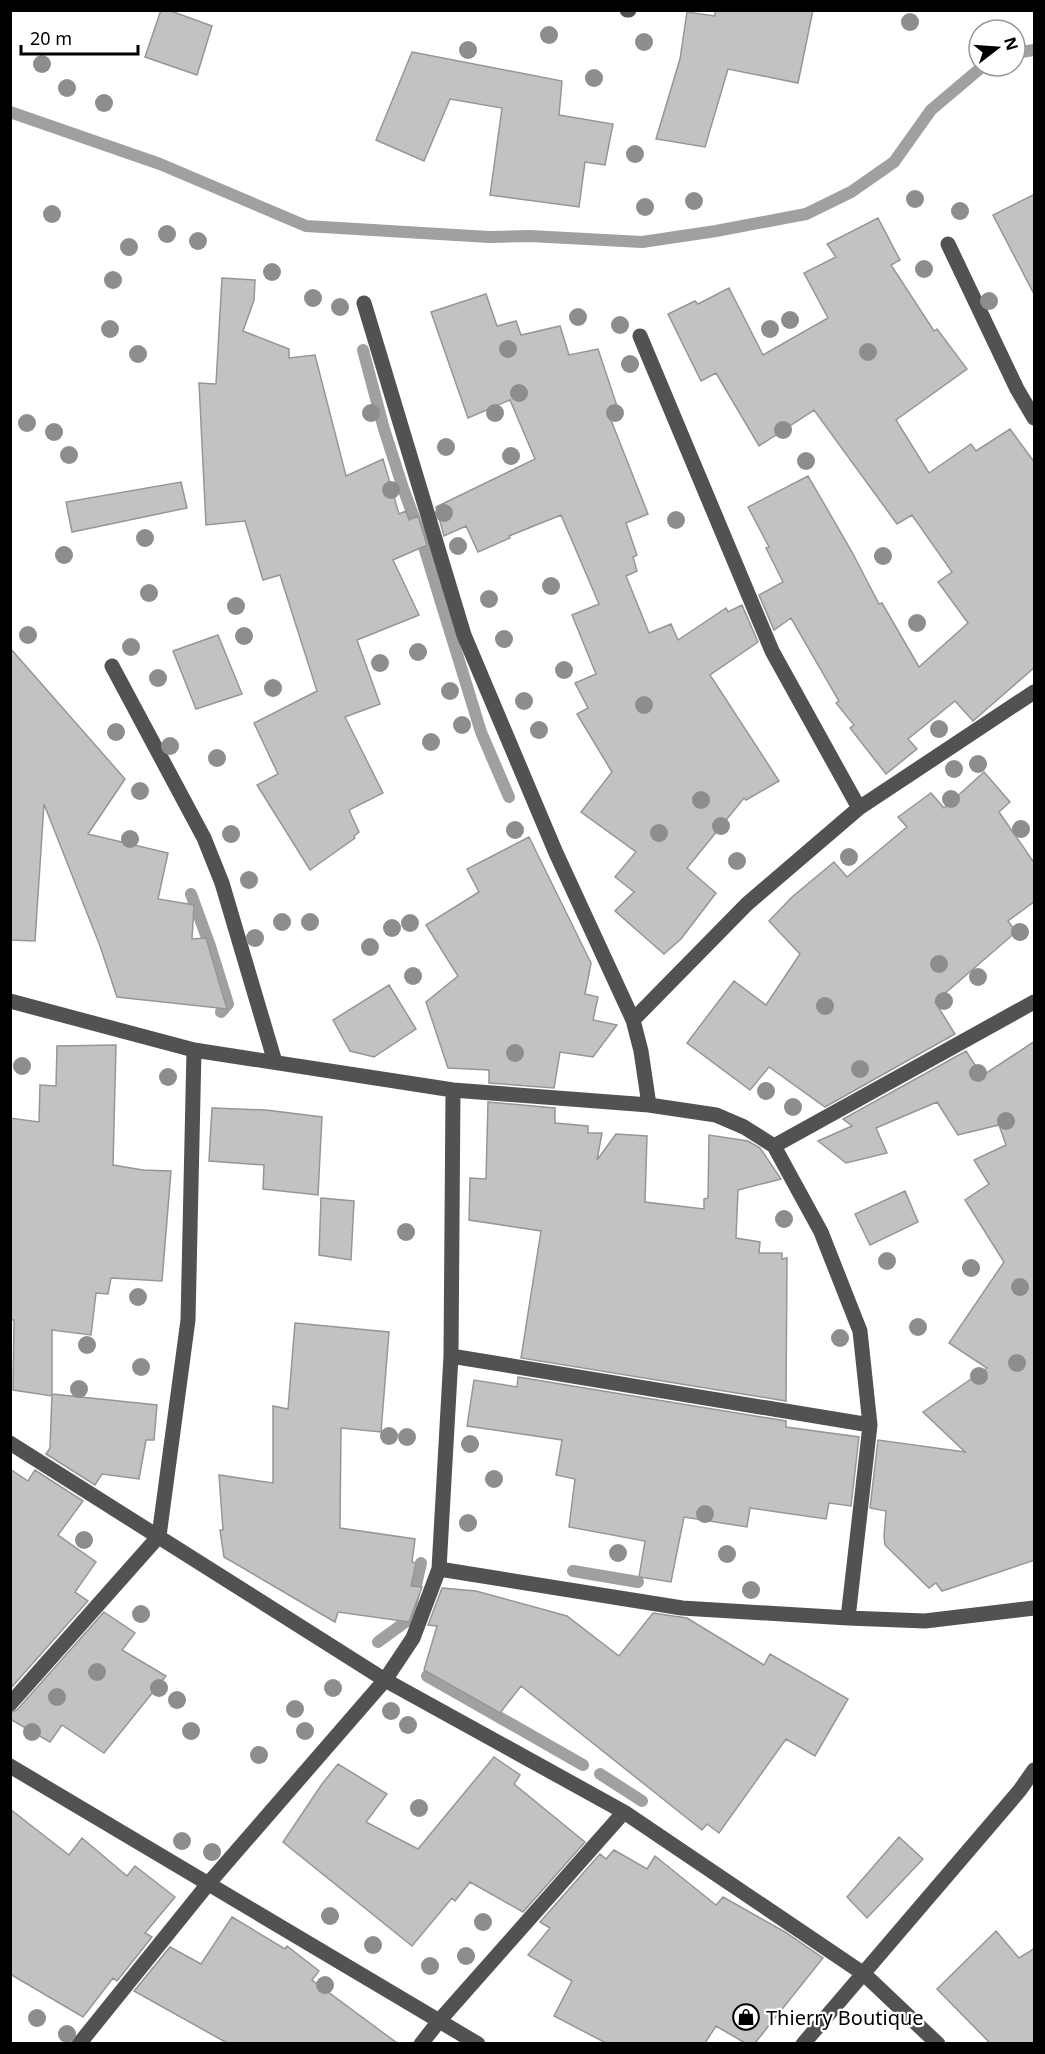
<svg xmlns="http://www.w3.org/2000/svg" width="1045" height="2054" viewBox="0 0 1045 2054" font-family="'Noto Sans',sans-serif">
  <rect width="100%" height="100%" fill="#fff"/>
  <g fill="none" stroke-linecap="round" stroke-linejoin="round">
    <path stroke="#a0a0a0" stroke-width="12" d="M1015,53L1034,50
      M10,112L160,164L306,226L489,237L530,236L642,242L716,231L806,214L851,192L894,162L931,110L983,66
      M363,350L384,429L403,488L420,534L481,732L509,797
      M191,894L210,946L228,1004L221,1012
      M573,1571L638,1582
      M378,1642L408,1620L421,1563
      M427,1676L583,1765
      M600,1774L642,1801"/>
  </g>
  <path fill="#c2c2c2" stroke="#969696" stroke-width="1.5" d="M161,10H168L212,26L197,75L145,57Z
    M715,10H813L798,83L728,69L705,147L656,139L680,59L687,12L715,16Z
    M412,52L562,81L559,115L613,124L605,165L585,162L579,207L490,195L502,108L450,99L424,161L376,140Z
    M1035,194V296L993,215Z
    M878,218L900,260L891,265L934,331L937,329L967,369L896,420L929,473L971,444L976,451L1010,429L1035,463V667L973,721L955,701L908,739L917,749L886,774L850,728L854,725L836,703L839,701L791,618L774,630L759,595L783,582L766,548L769,547L748,507L808,476L852,552L879,604L882,603L919,667L968,623L938,582L952,572L912,515L897,524L814,410L759,446L716,373L701,381L668,314L695,301L698,304L729,288L763,355L828,318L804,273L836,257L827,244Z
    M222,278L255,280L254,300L243,331L289,349V358L315,355L346,476L383,459L399,514L406,511L409,520L418,516L427,545L393,560L419,615L357,640L380,704L345,717L383,793L349,810L359,832L354,836L355,838L310,870L257,785L278,774L254,723L317,691L280,575L263,580L245,521L206,525L199,383L216,384Z
    M486,294L497,326L516,321L521,335L560,326L569,355L598,349L617,406L607,410L648,514L626,523L637,555L633,557L637,571L626,576L649,633L671,624L678,640L726,608L728,612L742,605L758,642L710,675L779,781L746,800L744,798L687,868L716,893L681,939L664,954L615,911L634,892L615,877L636,852L581,812L612,772L577,714L588,708L575,683L596,674L572,615L599,604L561,515L509,536L510,538L478,552L466,526L444,536L436,507L535,459L510,400L468,418L431,312Z
    M181,482L187,508L72,532L66,502Z
    M218,635L242,694L196,709L173,651Z
    M10,648L125,779L88,834L168,853L158,899L194,905L192,939L206,938L227,1009L117,997L100,946L44,804L35,941L10,940Z
    M984,772L1010,802L999,812L1035,864V901L1008,921L1016,932L935,1002L955,1034L825,1107L769,1067L750,1090L687,1043L734,981L766,1005L800,954L769,921L792,897L834,862L847,877L907,827L898,817L931,793L944,808Z
    M529,837L591,963L585,994L598,997L593,1020L617,1025L593,1057L560,1052L554,1088L489,1083V1070L448,1068L426,1002L458,976L426,925L479,892L467,869Z
    M389,985L416,1029L374,1057L350,1051L333,1020Z
    M1035,1041V1560L942,1591L936,1583L929,1588L885,1545L884,1536L886,1511L870,1508L878,1440L965,1452L923,1412L987,1368L949,1343L1004,1262L965,1200L989,1184L974,1160L1006,1145L999,1125L958,1135L937,1102L876,1128L887,1153L846,1163L818,1141L852,1126L843,1119L966,1051L982,1076Z
    M116,1045L113,1165L143,1170L171,1171L162,1281L111,1278L108,1294L96,1293L91,1335L52,1330V1396L13,1390L14,1320H10V1118L39,1122L40,1085L56,1086L57,1046Z
    M488,1102L555,1108V1123L588,1126V1133H602L597,1160L616,1134L647,1136L645,1202L704,1209V1199L708,1198L709,1135L748,1141L760,1148L781,1179L738,1190L736,1238L760,1242L759,1253H782V1259L787,1258L786,1401L521,1358L541,1231L469,1220L470,1178L486,1179Z
    M212,1108L266,1110L322,1117L318,1195L263,1189L264,1165L209,1161Z
    M905,1191L918,1222L870,1245L855,1214Z
    M321,1198L354,1201L351,1260L319,1255Z
    M295,1323L389,1332L381,1432L341,1428L340,1528L415,1539L412,1562L416,1563L411,1586L422,1587L409,1622L338,1612L335,1622L224,1557L220,1530H223L219,1475L273,1483V1406L288,1409Z
    M518,1377L786,1421V1427L859,1437L851,1506L829,1503L826,1519L750,1508L747,1527L684,1517L671,1582L639,1577L645,1541L569,1527L575,1479L556,1475L562,1440L467,1426L474,1380L517,1387Z
    M52,1394L157,1405L154,1440H146L139,1479L102,1474L95,1485L46,1454L50,1448Z
    M10,1469L28,1481L35,1470L83,1501L58,1535L96,1562L75,1592L88,1601L10,1689Z
    M442,1588L476,1591L567,1616L619,1656L653,1613L687,1618L764,1665L770,1654L848,1699L815,1756L786,1739L719,1833L707,1824L702,1830L521,1686L500,1713L424,1670L437,1626L428,1625Z
    M104,1612L135,1633L122,1650L166,1676L104,1753L62,1725L50,1742L10,1719V1713L17,1710Z
    M494,1757L520,1775L514,1784L585,1842L523,1912L470,1882L455,1901L452,1898L412,1946L283,1842L322,1784L338,1764L387,1794L366,1822L418,1849Z
    M10,1809L69,1855L82,1838L127,1876L135,1866L175,1897L145,1933L152,1937L117,1981L113,1978L83,2017L10,1974Z
    M899,1837L923,1859L867,1918L847,1897Z
    M614,1850L647,1869L655,1856L716,1905L723,1897L785,1932L823,1958L755,2043H745L716,2026L705,2043H606L554,2016L572,1981L528,1955L550,1928L540,1922L600,1854L606,1859Z
    M232,1917L285,1949L287,1946L319,1971L312,1980L397,2043H227L134,1991L170,1947L201,1964Z
    M996,1931L1019,1958L1035,1948V2043H990L937,1989Z"/>
  <g fill="none" stroke-linecap="round" stroke-linejoin="round">
    <path stroke="#525252" stroke-width="15" d="M627,10H629
      M948,244L1017,389L1034,418
      M364,303L464,635L556,853L633,1020L641,1051L649,1105
      M640,336L772,651L859,808
      M112,666L204,838L222,883L275,1062
      M10,1001L194,1050L453,1090L649,1105L716,1115L744,1127L774,1146L1034,1002
      M633,1020L747,904L859,808L1034,692
      M774,1146L821,1232L860,1331L870,1425L848,1618
      M451,1356L870,1425
      M10,1443L385,1680L624,1812L864,1974L938,2044
      M439,1569L682,1608L848,1618L925,1621L1034,1608
      M10,1704L159,1536L188,1320L194,1050
      M10,1766L478,2044
      M79,2044L208,1884L385,1680L413,1638L439,1569L451,1356L453,1090
      M421,2044L439,2021L624,1812
      M803,2044L1020,1790L1034,1770"/>
  </g>
  <g fill="#8d8d8d">
    <circle cx="910" cy="22" r="9"/>
    <circle cx="549" cy="35" r="9"/>
    <circle cx="644" cy="42" r="9"/>
    <circle cx="468" cy="50" r="9"/>
    <circle cx="42" cy="64" r="9"/>
    <circle cx="594" cy="78" r="9"/>
    <circle cx="67" cy="88" r="9"/>
    <circle cx="104" cy="103" r="9"/>
    <circle cx="635" cy="154" r="9"/>
    <circle cx="915" cy="199" r="9"/>
    <circle cx="694" cy="201" r="9"/>
    <circle cx="645" cy="207" r="9"/>
    <circle cx="960" cy="211" r="9"/>
    <circle cx="52" cy="214" r="9"/>
    <circle cx="167" cy="234" r="9"/>
    <circle cx="198" cy="241" r="9"/>
    <circle cx="129" cy="247" r="9"/>
    <circle cx="924" cy="269" r="9"/>
    <circle cx="272" cy="272" r="9"/>
    <circle cx="113" cy="280" r="9"/>
    <circle cx="313" cy="298" r="9"/>
    <circle cx="989" cy="301" r="9"/>
    <circle cx="340" cy="307" r="9"/>
    <circle cx="578" cy="317" r="9"/>
    <circle cx="790" cy="320" r="9"/>
    <circle cx="620" cy="325" r="9"/>
    <circle cx="110" cy="329" r="9"/>
    <circle cx="770" cy="329" r="9"/>
    <circle cx="508" cy="349" r="9"/>
    <circle cx="868" cy="352" r="9"/>
    <circle cx="138" cy="354" r="9"/>
    <circle cx="630" cy="364" r="9"/>
    <circle cx="519" cy="393" r="9"/>
    <circle cx="371" cy="413" r="9"/>
    <circle cx="495" cy="413" r="9"/>
    <circle cx="615" cy="413" r="9"/>
    <circle cx="27" cy="423" r="9"/>
    <circle cx="783" cy="430" r="9"/>
    <circle cx="54" cy="432" r="9"/>
    <circle cx="446" cy="447" r="9"/>
    <circle cx="69" cy="455" r="9"/>
    <circle cx="511" cy="456" r="9"/>
    <circle cx="806" cy="461" r="9"/>
    <circle cx="391" cy="490" r="9"/>
    <circle cx="444" cy="513" r="9"/>
    <circle cx="676" cy="520" r="9"/>
    <circle cx="145" cy="538" r="9"/>
    <circle cx="458" cy="546" r="9"/>
    <circle cx="64" cy="555" r="9"/>
    <circle cx="883" cy="556" r="9"/>
    <circle cx="551" cy="586" r="9"/>
    <circle cx="149" cy="593" r="9"/>
    <circle cx="489" cy="599" r="9"/>
    <circle cx="236" cy="606" r="9"/>
    <circle cx="917" cy="623" r="9"/>
    <circle cx="28" cy="635" r="9"/>
    <circle cx="244" cy="636" r="9"/>
    <circle cx="504" cy="639" r="9"/>
    <circle cx="131" cy="647" r="9"/>
    <circle cx="418" cy="652" r="9"/>
    <circle cx="380" cy="663" r="9"/>
    <circle cx="564" cy="670" r="9"/>
    <circle cx="158" cy="678" r="9"/>
    <circle cx="273" cy="688" r="9"/>
    <circle cx="450" cy="691" r="9"/>
    <circle cx="524" cy="701" r="9"/>
    <circle cx="644" cy="705" r="9"/>
    <circle cx="462" cy="725" r="9"/>
    <circle cx="939" cy="729" r="9"/>
    <circle cx="539" cy="730" r="9"/>
    <circle cx="116" cy="732" r="9"/>
    <circle cx="431" cy="742" r="9"/>
    <circle cx="170" cy="746" r="9"/>
    <circle cx="217" cy="758" r="9"/>
    <circle cx="978" cy="764" r="9"/>
    <circle cx="954" cy="769" r="9"/>
    <circle cx="140" cy="791" r="9"/>
    <circle cx="951" cy="799" r="9"/>
    <circle cx="701" cy="800" r="9"/>
    <circle cx="721" cy="826" r="9"/>
    <circle cx="1021" cy="829" r="9"/>
    <circle cx="515" cy="830" r="9"/>
    <circle cx="659" cy="833" r="9"/>
    <circle cx="231" cy="834" r="9"/>
    <circle cx="130" cy="839" r="9"/>
    <circle cx="849" cy="857" r="9"/>
    <circle cx="737" cy="861" r="9"/>
    <circle cx="249" cy="880" r="9"/>
    <circle cx="282" cy="922" r="9"/>
    <circle cx="310" cy="922" r="9"/>
    <circle cx="410" cy="923" r="9"/>
    <circle cx="392" cy="928" r="9"/>
    <circle cx="1020" cy="932" r="9"/>
    <circle cx="255" cy="938" r="9"/>
    <circle cx="370" cy="947" r="9"/>
    <circle cx="939" cy="964" r="9"/>
    <circle cx="413" cy="976" r="9"/>
    <circle cx="978" cy="977" r="9"/>
    <circle cx="944" cy="1001" r="9"/>
    <circle cx="825" cy="1006" r="9"/>
    <circle cx="515" cy="1053" r="9"/>
    <circle cx="22" cy="1066" r="9"/>
    <circle cx="860" cy="1069" r="9"/>
    <circle cx="978" cy="1073" r="9"/>
    <circle cx="168" cy="1077" r="9"/>
    <circle cx="766" cy="1091" r="9"/>
    <circle cx="793" cy="1107" r="9"/>
    <circle cx="1006" cy="1121" r="9"/>
    <circle cx="784" cy="1219" r="9"/>
    <circle cx="406" cy="1232" r="9"/>
    <circle cx="887" cy="1261" r="9"/>
    <circle cx="971" cy="1268" r="9"/>
    <circle cx="1020" cy="1287" r="9"/>
    <circle cx="138" cy="1297" r="9"/>
    <circle cx="918" cy="1327" r="9"/>
    <circle cx="840" cy="1338" r="9"/>
    <circle cx="87" cy="1345" r="9"/>
    <circle cx="1017" cy="1363" r="9"/>
    <circle cx="141" cy="1367" r="9"/>
    <circle cx="979" cy="1376" r="9"/>
    <circle cx="79" cy="1389" r="9"/>
    <circle cx="389" cy="1436" r="9"/>
    <circle cx="407" cy="1437" r="9"/>
    <circle cx="470" cy="1444" r="9"/>
    <circle cx="494" cy="1479" r="9"/>
    <circle cx="705" cy="1514" r="9"/>
    <circle cx="468" cy="1523" r="9"/>
    <circle cx="84" cy="1540" r="9"/>
    <circle cx="618" cy="1553" r="9"/>
    <circle cx="727" cy="1554" r="9"/>
    <circle cx="751" cy="1590" r="9"/>
    <circle cx="141" cy="1614" r="9"/>
    <circle cx="97" cy="1672" r="9"/>
    <circle cx="159" cy="1688" r="9"/>
    <circle cx="333" cy="1688" r="9"/>
    <circle cx="57" cy="1697" r="9"/>
    <circle cx="177" cy="1700" r="9"/>
    <circle cx="295" cy="1709" r="9"/>
    <circle cx="391" cy="1711" r="9"/>
    <circle cx="408" cy="1725" r="9"/>
    <circle cx="191" cy="1731" r="9"/>
    <circle cx="305" cy="1731" r="9"/>
    <circle cx="32" cy="1732" r="9"/>
    <circle cx="259" cy="1755" r="9"/>
    <circle cx="419" cy="1808" r="9"/>
    <circle cx="182" cy="1841" r="9"/>
    <circle cx="212" cy="1852" r="9"/>
    <circle cx="330" cy="1916" r="9"/>
    <circle cx="483" cy="1922" r="9"/>
    <circle cx="373" cy="1945" r="9"/>
    <circle cx="466" cy="1956" r="9"/>
    <circle cx="430" cy="1966" r="9"/>
    <circle cx="325" cy="1985" r="9"/>
    <circle cx="37" cy="2018" r="9"/>
    <circle cx="67" cy="2034" r="9"/>
  </g>
  <defs>
    <g id="shop-ring" transform="scale(1.35)"><circle r="9.5" fill="#fff" stroke="#000" stroke-width="1.5"/><path d="M-5-2.5h2.3a2.7 3.5 0 0 1 5.4 0H5L5.5 6h-11ZM-1.5-2.5h3a1.5 2.3 0 0 0-3 0Z" fill="#000"/></g>
  </defs>
  <g fill-rule="evenodd">
    <use href="#shop-ring" x="746" y="2017"/>
  </g>
  <g text-anchor="middle" dominant-baseline="central" stroke-width="4.5" stroke-linejoin="round" paint-order="stroke">
    <g font-size="20" fill="#000" stroke="#fff" text-anchor="start">
      <text x="766" y="2017">Thierry Boutique</text>
    </g>
  </g>
  <rect width="1045" height="2054" fill="none" stroke="#000000" stroke-width="24"/>
  <g transform="translate(997 48) rotate(73)"><circle r="28" fill="#ffffff" stroke="#999999" stroke-width="1.5"/>
  <path d="M0-4.5L10 22L0 15L-10 22Z" fill="#000000"/>
  <text y="-9" font-size="16" font-weight="bold" text-anchor="middle" fill="#000000">N</text>
  </g>
  <path d="M21 45v9h117v-9" fill="none" stroke="#000000" stroke-width="3"/>
  <text x="30" y="45" font-size="18" fill="#000000" stroke="#ffffff" stroke-width="4.5" paint-order="stroke">20 m</text>
</svg>
